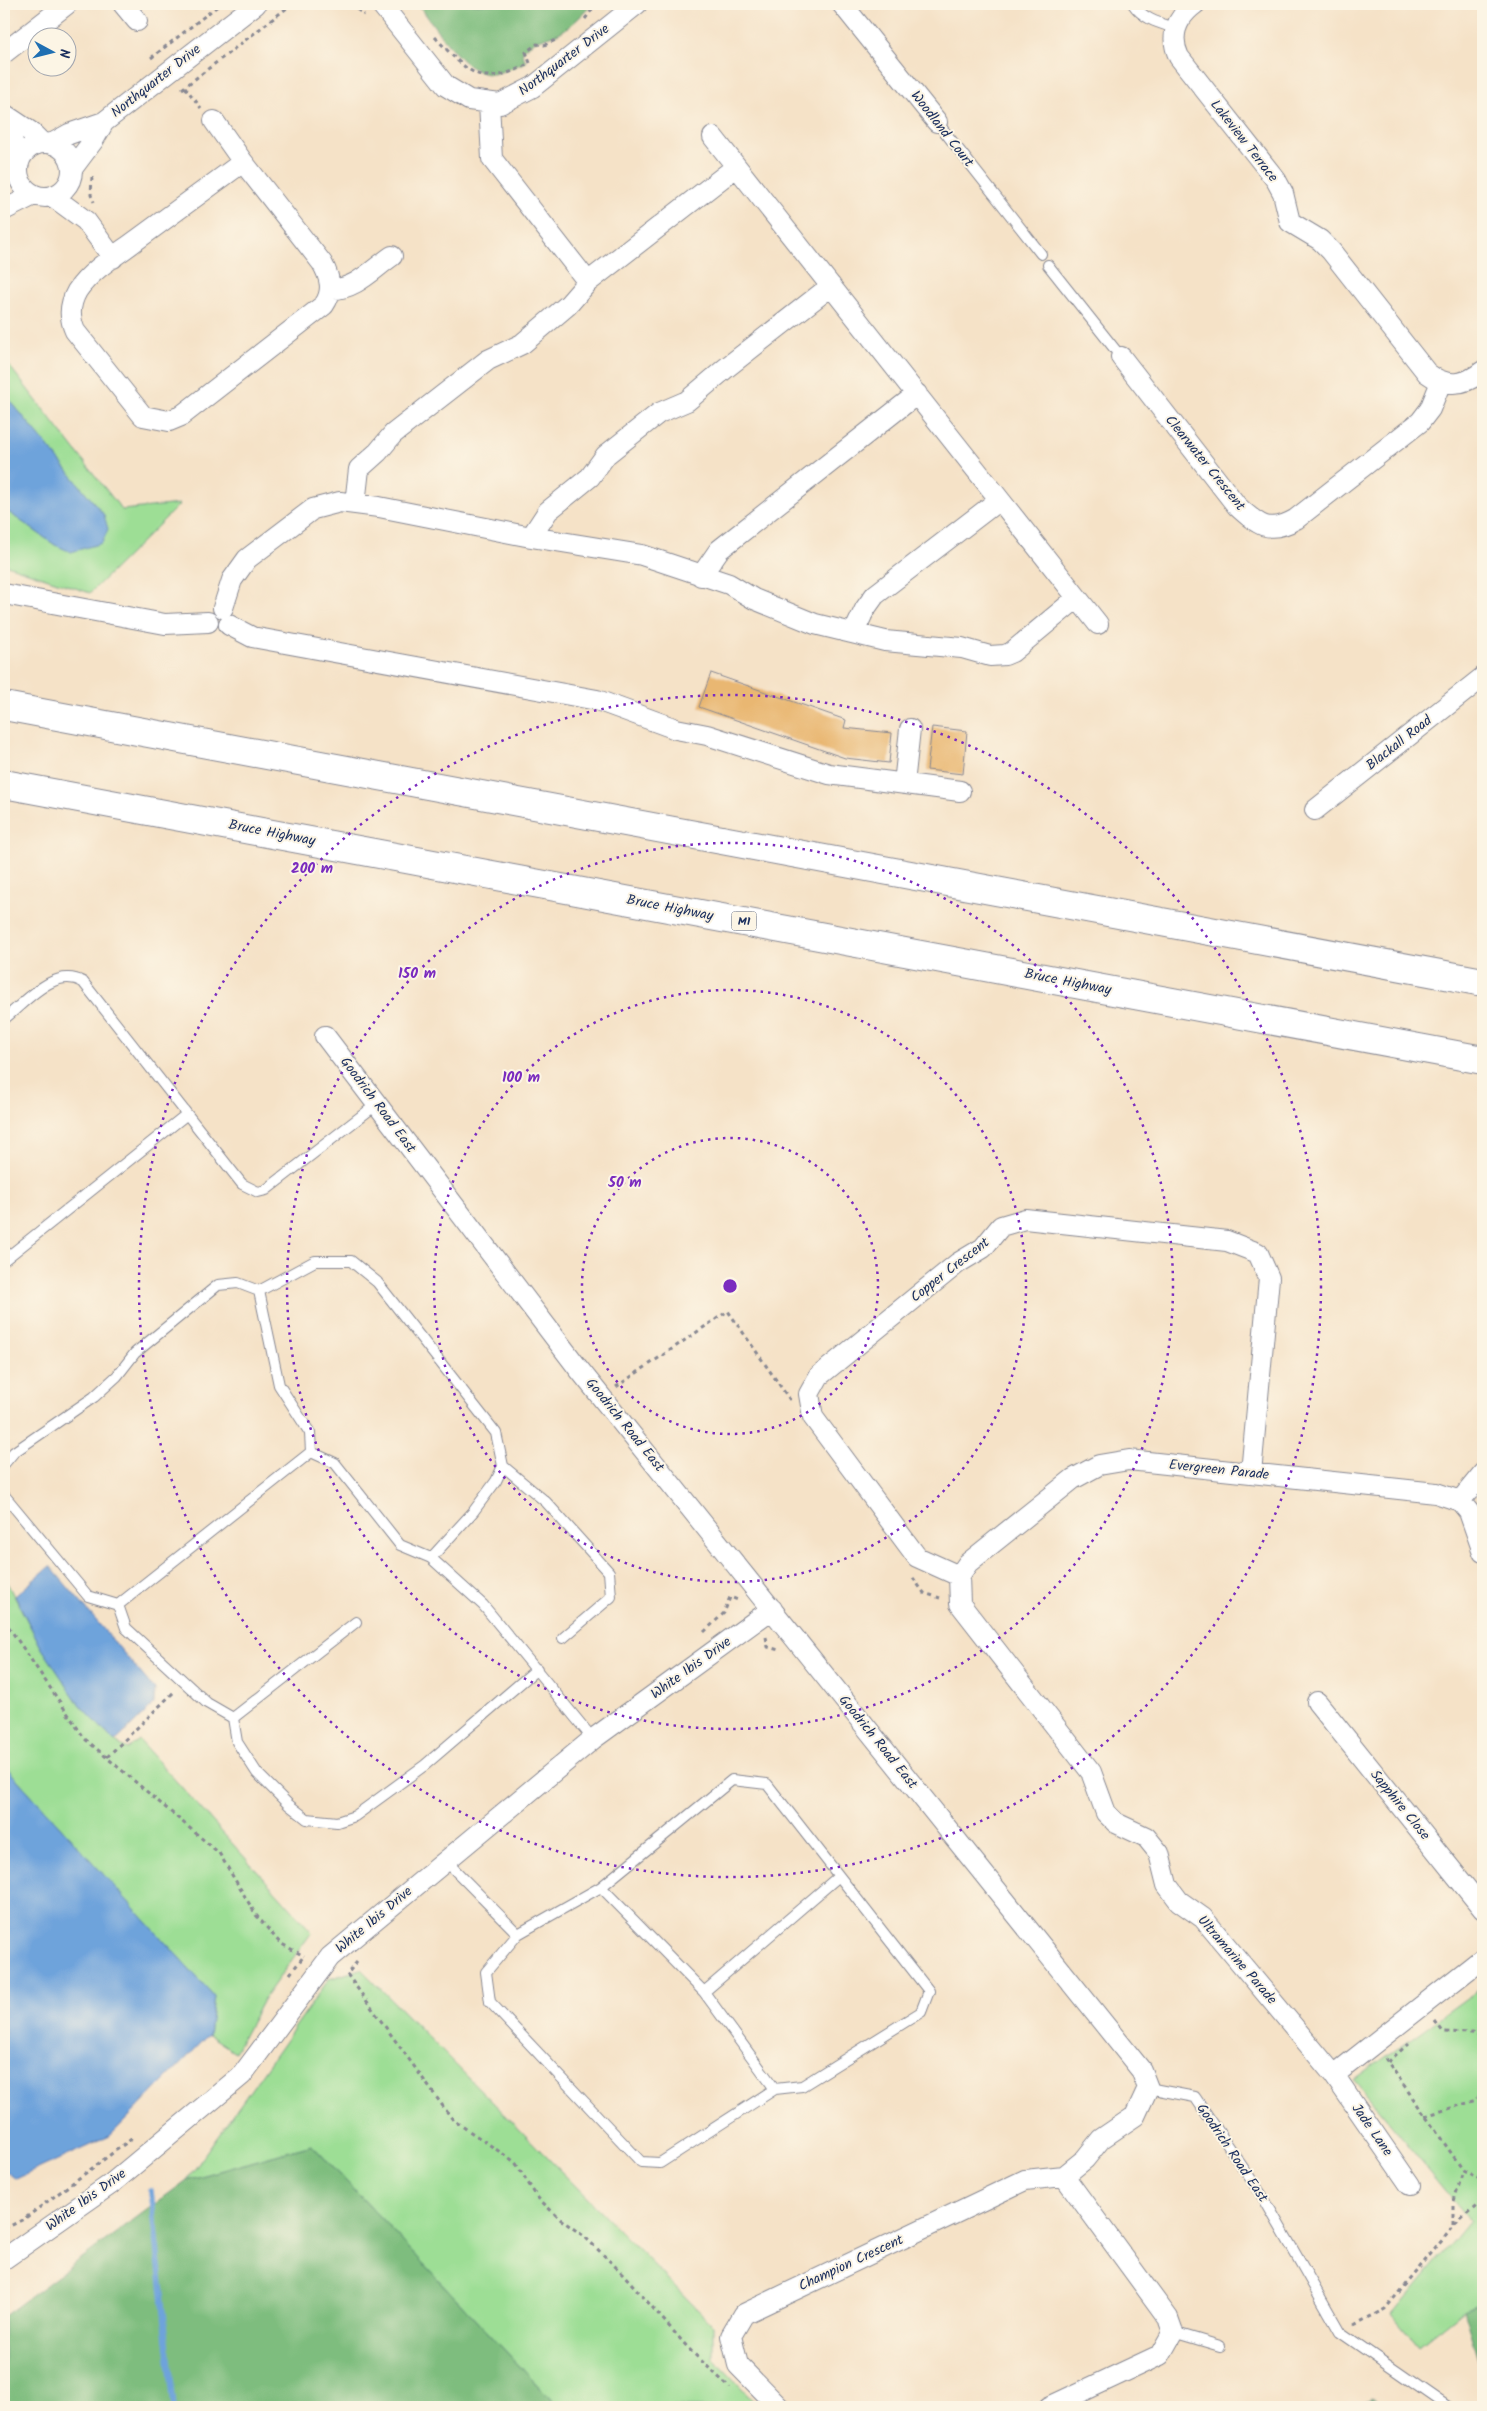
<svg xmlns="http://www.w3.org/2000/svg" width="1487" height="2411" viewBox="0 0 1487 2411" font-family="Kalam,sans-serif">
  <rect width="100%" height="100%" fill="#fcf5e5"/>
  <filter id="ink" filterUnits="userSpaceOnUse"><feTurbulence type="fractalNoise" baseFrequency=".02" numOctaves="2"/><feDisplacementMap in="SourceGraphic" scale="10" xChannelSelector="R" yChannelSelector="G"/><feConvolveMatrix kernelMatrix="1 2 1 2 8 2 1 2 1" color-interpolation-filters="sRGB"/></filter>
  <filter id="wash" filterUnits="userSpaceOnUse"><feTurbulence type="fractalNoise" baseFrequency=".0096" numOctaves="4" result="noise"/><feDisplacementMap in="SourceGraphic" scale="20" xChannelSelector="R" yChannelSelector="G"/><feGaussianBlur stdDeviation="1.12" result="paint"/><feColorMatrix in="noise" values="0 0 0 0 0 0 0 0 0 0 0 0 0 0 0 0 0 1.4 0 .05"/><feComposite in="paint" operator="in"/></filter>
  <g filter="url(#wash)">
    <rect width="100%" height="100%" fill="#f5e2c7"/>
    <path fill="#9dde95" stroke="#5c867a" d="M4,359L122,510L180,504L90,593L4,564V509L55,545L104,515L4,393Z
      M4,1577L41,1647L79,1704L115,1742L128,1749L139,1740L312,1932L263,2000L235,2052L209,2035L214,1996L4,1765Z
      M361,1969L713,2325V2358L760,2407H558L312,2145L187,2180L329,1979Z
      M1483,1986V2301L1463,2311L1419,2346L1393,2314L1470,2221L1354,2080Z"/>
    <path fill="#7ebd7e" stroke="#4c766e" d="M418,4H592C582,15 573,25 559,33C546,39 530,39 522,53L526,62C516,66 504,72 493,74C464,77 434,24 418,4Z
      M312,2145L558,2407H4V2316L187,2180Z
      M1483,2301V2376L1463,2311Z
      M1373,2397L1386,2407H1353Z"/>
    <path fill="#6ea3db" stroke="#44699c" d="M4,393L104,515L108,529L102,543L71,552L55,545L4,509Z
      M50,1566L155,1690L154,1704L115,1742L79,1704L41,1647L15,1596Z
      M4,1765L214,1996L209,2035L110,2136L16,2179L4,2170Z"/>
    <g fill="none" stroke-linecap="round" stroke-linejoin="round">
      <path stroke="#6ea3db" stroke-width="5.5" d="M151,2190L174,2407"/>
    </g>
    <g id="blocks">
      <path fill="#e9b772" d="M711,673L846,720L844,728L892,733L889,763L845,758L699,707Z
        M932,727L967,731L963,774L927,770Z"/>
    </g>
  </g>
  <g filter="url(#ink)">
    <use href="#blocks" fill-opacity="0" stroke="#888892" stroke-width="1"/>
    <g fill="none" stroke-linecap="round" stroke-linejoin="round">
      <g stroke="#888892" stroke-width="12">
        <path id="lane" d="M1133,4C1143,19 1159,23 1175,28
          M937,122L1041,254
          M1048,265L1121,357
          M4,1019C26,1002 54,966 83,982L242,1184L258,1192L266,1190L377,1104
          M4,1260L187,1114
          M4,1464L14,1452L94,1397L117,1376L135,1353L218,1285L238,1283L259,1291
          M503,1466L546,1502L609,1572L611,1597L563,1638
          M4,1495L88,1596L118,1605L126,1628L207,1703L233,1718
          M431,1558L473,1512L496,1481L503,1466L496,1433L377,1282L351,1261H315L259,1291L279,1385L310,1433L311,1452L335,1463L400,1545L431,1558L483,1605L593,1739
          M118,1605L311,1452
          M356,1622L233,1718L237,1742L257,1773L289,1805L307,1819L337,1822L355,1816L425,1765L537,1669
          M732,1780L767,1784L929,1991L921,2012L802,2086L775,2089L660,2163L641,2162L490,2002L486,1972L518,1934L601,1887Z
          M446,1861L518,1934
          M601,1887L704,1992L775,2089
          M704,1992L839,1876
          M1148,2088L1195,2097L1263,2197L1340,2332L1448,2407
          M1173,2332L1220,2346"/>
      </g>
      <g stroke="#888892" stroke-width="22">
        <path id="street" d="M123,4L137,21
          M381,4L446,86L469,100L500,104L533,87L637,4
          M842,4L937,122
          M1195,4C1176,18 1169,36 1179,57L1276,180L1283,193L1290,222L1320,240L1331,251L1427,373C1447,388 1464,386 1483,371
          M4,53L67,4
          M489,103L492,159L588,282
          M4,114L31,132L42,143
          M4,121L20,159
          M214,121L243,162C208,188 173,213 138,239C118,254 91,270 77,291C69,305 69,318 75,331L143,416L169,421L181,416L324,305C334,291 330,277 322,263L243,162
          M713,137L1098,624
          M18 170a27 27 0 1 1 54 0a27 27 0 1 1-54 0Z
          M51,144L69,134L104,122
          M72,169L93,141L104,122L256,4
          M52,196L86,221L113,258
          M4,210L34,195
          M331,289C355,290 373,269 392,256
          M1121,357L1237,506C1258,525 1269,535 1296,519L1420,422L1430,409L1441,382
          M355,504L359,469L378,452L393,434L488,360L522,344L568,305L588,282L736,167
          M531,537L548,511L590,477L606,455L659,413L687,401L726,368L831,286
          M701,576L719,550L917,394
          M4,594L165,624L208,622
          M223,608L232,580L247,559L313,509L340,502L379,507L531,537L642,555L729,584L754,599L815,624L885,641L962,648L990,656L1005,655L1012,652L1077,598
          M229,625L252,637L597,700L676,729L707,735L829,774L960,791
          M854,632L865,609L875,595L999,500
          M904,784L910,729
          M1315,810L1483,677
          M325,1036L578,1368L1141,2070L1148,2088L1135,2116L1101,2139L1085,2159L1064,2176L1025,2180L744,2314L731,2336L738,2365L779,2407
          M1460,1501L1483,1473
          M959,1576L917,1557L813,1417L809,1394L819,1376L958,1263L983,1248L1001,1226L1025,1219L1227,1241L1258,1253L1269,1278L1251,1473
          M959,1576L960,1604L1091,1772L1106,1813L1116,1823L1146,1837L1159,1853L1167,1885L1179,1901L1203,1918L1334,2075L1483,1958
          M959,1576L968,1563L1073,1479L1099,1465L1129,1460L1436,1493L1460,1501L1469,1512L1483,1552
          M1317,1702L1483,1909
          M1334,2075L1410,2185
          M4,2259L111,2184L242,2075L330,1957L593,1739L772,1609
          M1049,2407L1160,2355L1173,2332L1168,2318L1064,2176"/>
      </g>
      <g stroke="#888892" stroke-width="30">
        <path id="highway" d="M4,706L1483,982
          M4,784L1483,1060"/>
      </g>
      <path stroke="#888892" stroke-width="3" stroke-dasharray="4 4" stroke-linecap="butt" d="M351,4L364,15
        M585,19L596,4
        M435,37C469,74 481,89 530,63L526,52L537,44L544,45L558,39
        M151,58L220,4
        M185,87L201,108
        M182,89L292,4
        M92,177L91,195L94,202
        M616,1387L728,1311L790,1400
        M913,1578L924,1593L940,1598
        M4,1620L85,1739L219,1853L256,1915L280,1943L304,1956
        M704,1632L724,1613L730,1597L738,1600
        M766,1637L768,1647L779,1650
        M107,1757L174,1692
        M357,1962L347,1974L453,2120L515,2162L537,2197L560,2219L585,2237L623,2274L689,2349L730,2388
        M290,1974L303,1957
        M1435,2021L1443,2032L1472,2033L1483,2038
        M1385,2058L1463,2170L1483,2181
        M1388,2062L1408,2044
        M1425,2116L1477,2100L1483,2088
        M1454,2225V2201L1463,2170
        M4,2226H10L24,2219L134,2137
        M1354,2325L1385,2309L1454,2226L1483,2200"/>
      <use href="#lane" stroke="#fff" stroke-width="10"/>
      <use href="#street" stroke="#fff" stroke-width="20"/>
      <use href="#highway" stroke="#fff" stroke-width="28"/>
    </g>
  </g>
  <g fill="none" stroke="#7b2cbf" stroke-width="2.5" stroke-dasharray="2.5 5">
    <circle cx="730" cy="1286" r="148"/>
    <circle cx="730" cy="1286" r="296"/>
    <circle cx="730" cy="1286" r="443"/>
    <circle cx="730" cy="1286" r="591"/>
  </g>
  <g text-anchor="middle" dominant-baseline="central" stroke-width="4" stroke-linejoin="round" paint-order="stroke">
    <rect fill="#fcf5e5" stroke="#5e6a86" stroke-width="1" x="731.5" y="911.5" width="25" height="19" rx="4"/>
    <g font-size="12" font-weight="bold" fill="#1b2f5e">
      <text x="744" y="921">M1</text>
    </g>
    <g font-size="14" fill="#1b2f5e" stroke="#fcf5e5">
      <text transform="translate(564 60) rotate(-37)">Northquarter Drive</text>
      <text transform="translate(156 81) rotate(-38)">Northquarter Drive</text>
      <text transform="translate(942 129) rotate(52)">Woodland Court</text>
      <text transform="translate(1244 141) rotate(52)">Lakeview Terrace</text>
      <text transform="translate(1205 463) rotate(51)">Clearwater Crescent</text>
      <text transform="translate(1399 743) rotate(-38)">Blackall Road</text>
      <text transform="translate(272 833) rotate(11)">Bruce Highway</text>
      <text transform="translate(670 908) rotate(11)">Bruce Highway</text>
      <text transform="translate(1068 982) rotate(11)">Bruce Highway</text>
      <text transform="translate(378 1105) rotate(53)">Goodrich Road East</text>
      <text transform="translate(950 1270) rotate(-38)">Copper Crescent</text>
      <text transform="translate(625 1425) rotate(51)">Goodrich Road East</text>
      <text transform="translate(1219 1470) rotate(6)">Evergreen Parade</text>
      <text transform="translate(691 1668) rotate(-36)">White Ibis Drive</text>
      <text transform="translate(878 1742) rotate(51)">Goodrich Road East</text>
      <text transform="translate(1400 1805) rotate(51)">Sapphire Close</text>
      <text transform="translate(374 1920) rotate(-40)">White Ibis Drive</text>
      <text transform="translate(1237 1960) rotate(49)">Ultramarine Parade</text>
      <text transform="translate(1372 2130) rotate(55)">Jade Lane</text>
      <text transform="translate(1232 2153) rotate(56)">Goodrich Road East</text>
      <text transform="translate(86 2200) rotate(-36)">White Ibis Drive</text>
      <text transform="translate(851 2263) rotate(-25)">Champion Crescent</text>
    </g>
  </g>
  <circle cx="730" cy="1286" r="8" fill="#7b2cbf" stroke="#fcf5e5" stroke-width="2.5"/>
  <g font-size="15" text-anchor="middle" font-weight="bold" fill="#7b2cbf" stroke="#fcf5e5" stroke-width="4" stroke-linejoin="round" paint-order="stroke">
    <text x="312" y="873">200 m</text>
    <text x="417" y="978">150 m</text>
    <text x="521" y="1082">100 m</text>
    <text x="625" y="1187">50 m</text>
  </g>
  <rect width="1487" height="2411" fill="none" stroke="#fcf5e5" stroke-width="20"/>
  <g transform="translate(52 52) rotate(97)"><circle r="24" fill="#fcf5e5" stroke="#a2a6af"/>
  <path d="M0-4L9 19L0 12L-9 19Z" fill="#1f6fb2"/>
  <text y="-8" font-size="14" font-weight="bold" text-anchor="middle" fill="#1b2f5e">N</text>
  </g>
</svg>
